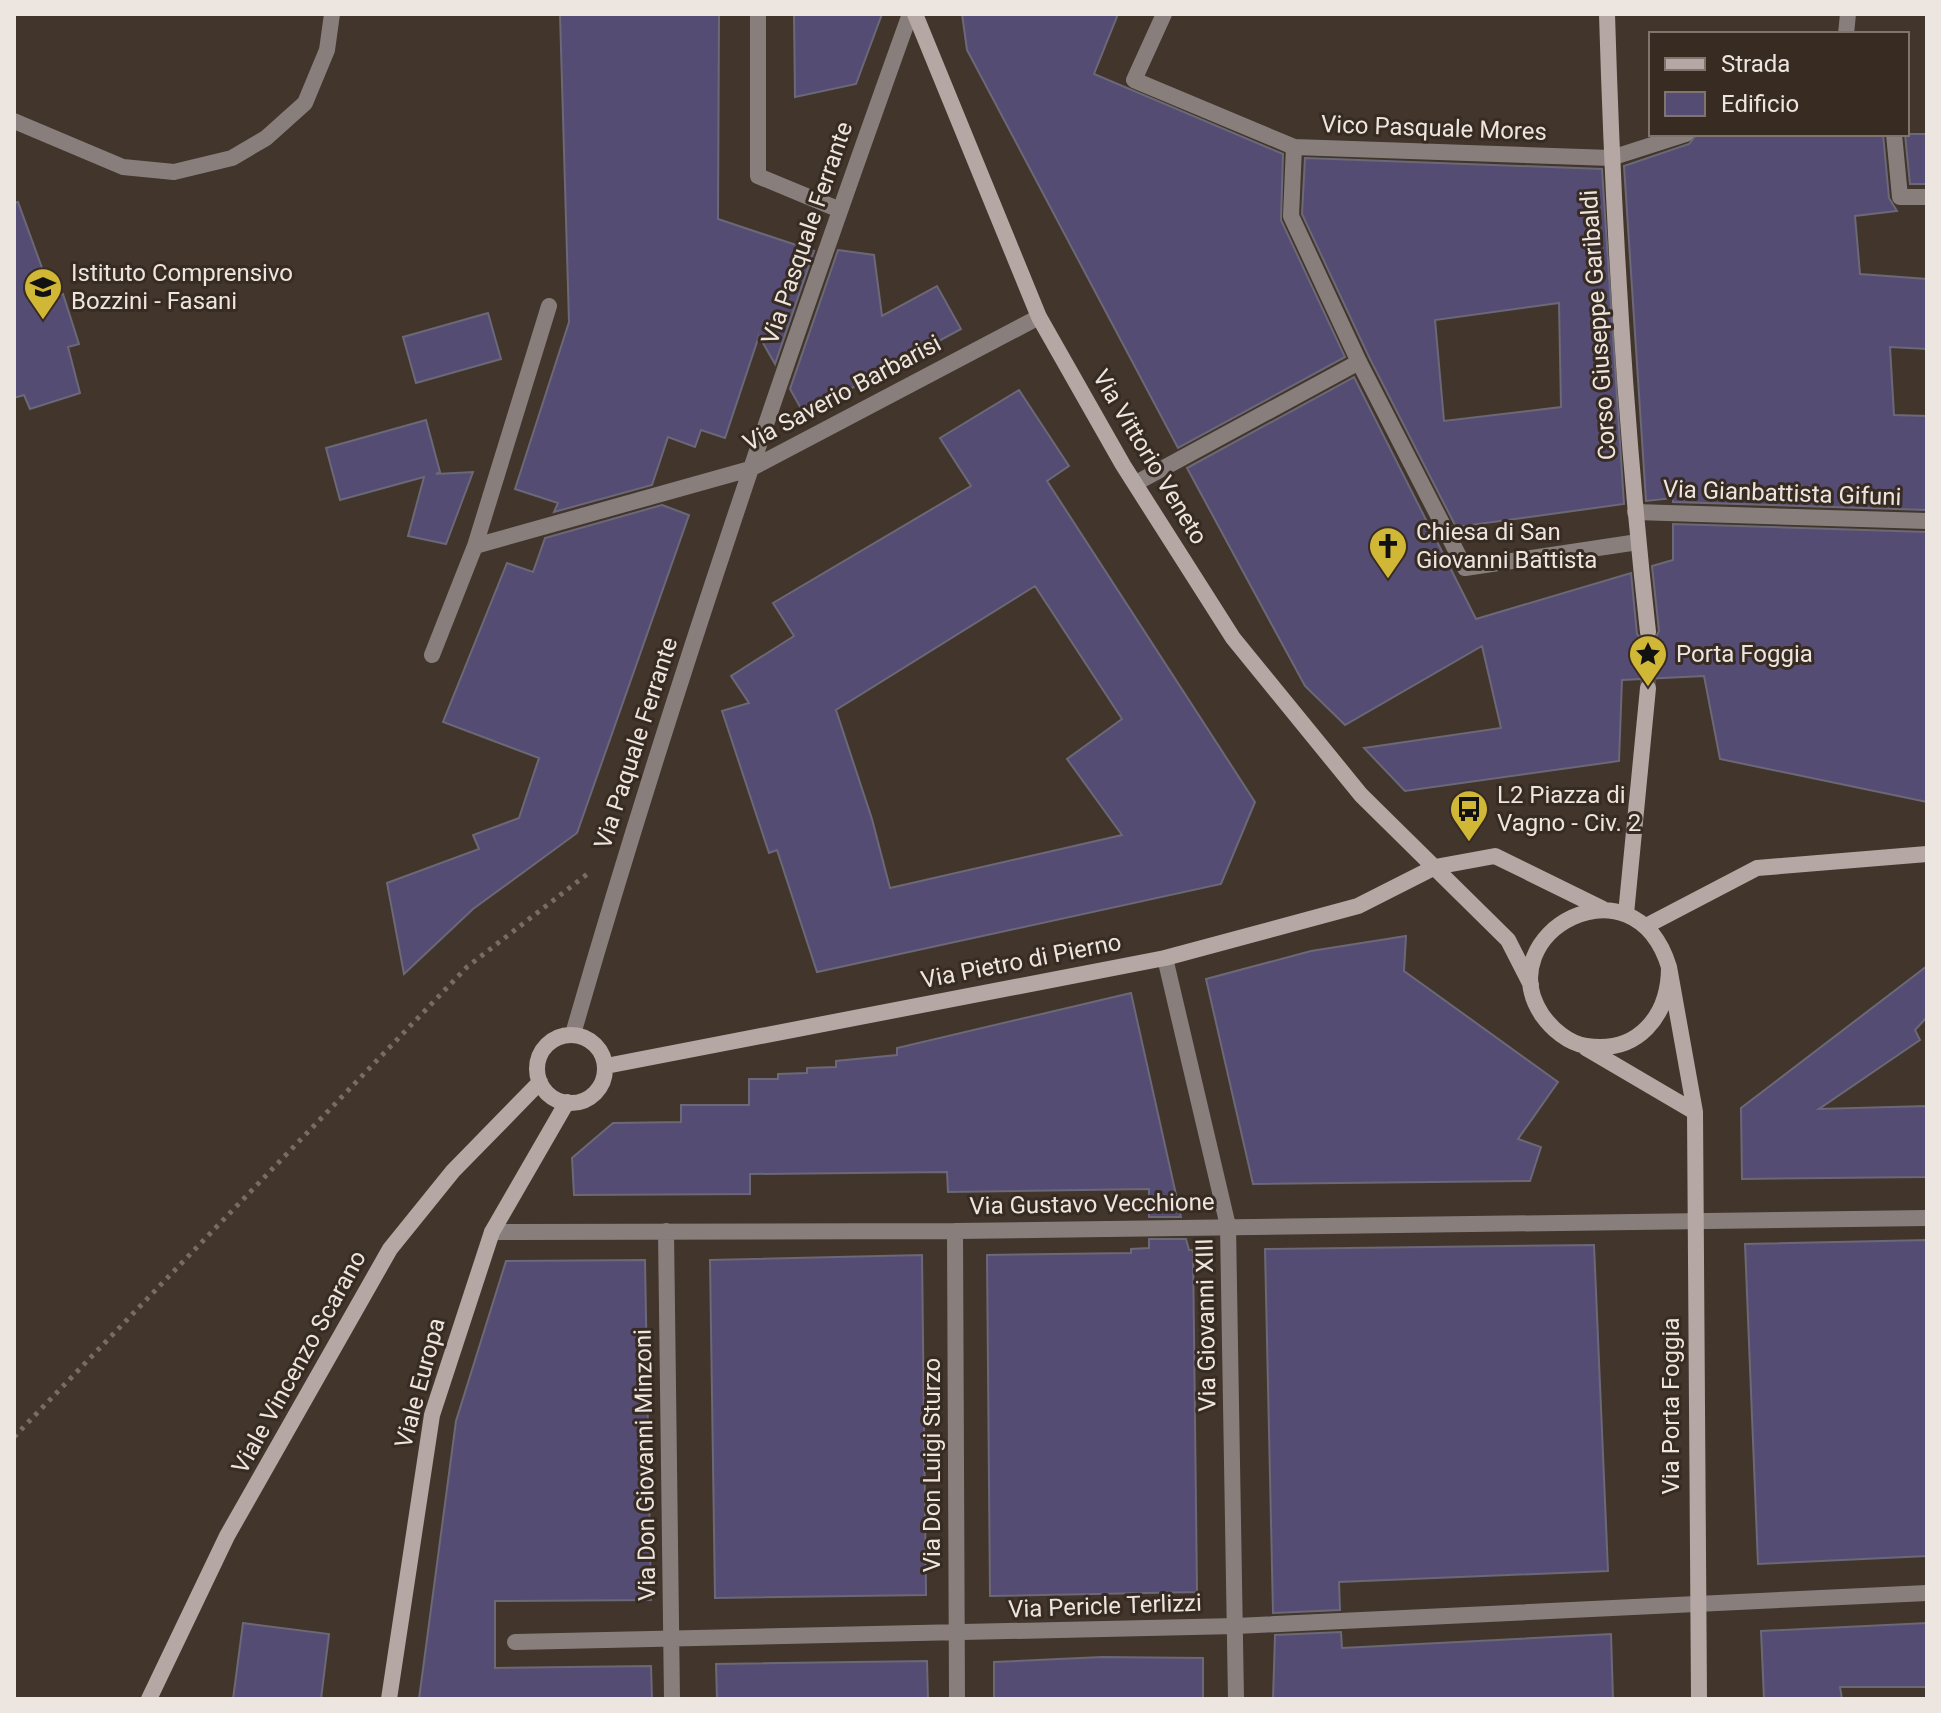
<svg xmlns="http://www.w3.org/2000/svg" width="1941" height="1713" viewBox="0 0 1941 1713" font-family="Roboto,sans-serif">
  <rect width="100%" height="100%" fill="#42352c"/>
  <path fill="#554c73" stroke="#6b6877" stroke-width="2" fill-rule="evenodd" d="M560,14H719L718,219L814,251L775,364L759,336L725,438L701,430L695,447L668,437L652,485L554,512L558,503L515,489L569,322Z
    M794,14H882L856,84L795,97Z
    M962,14H1118L1094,74L1283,154L1281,220L1345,357L1178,448L967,50Z
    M1697,134H1883L1889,198L1897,211L1855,216L1860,274L1927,279V349L1890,347L1894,415L1927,416V510L1673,502V498L1646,501L1624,166L1689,144Z
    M1905,134H1927V184H1910Z
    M1305,158L1602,169L1624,504L1456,527L1369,357L1302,214ZM1559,303L1561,407L1444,421L1435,320Z
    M18,202L53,298L63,294L79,344L68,347L80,393L30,409L24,395L14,398V203Z
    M838,250L874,255L882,316L937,286L961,329L804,414L790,389Z
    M488,313L501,359L416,383L403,337Z
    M1354,377L1476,619L1631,573L1637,634L1644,642L1654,641L1659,631L1652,566L1673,560V524L1927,532V802L1720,759L1704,676L1622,680L1619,761L1405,791L1364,748L1501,728L1482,646L1345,725L1305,686L1187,468Z
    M1019,390L1069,466L1047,481L1255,802L1221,884L817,972L777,850L769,853L722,711L749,703L731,676L794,636L773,603L971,486L940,438ZM1035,586L1122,719L1067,759L1122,835L890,888L872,819L836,710Z
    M426,420L440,472L436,474L473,472L446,544L408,536L424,477L340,500L326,448Z
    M662,505L689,515L577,833L473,909L404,974L387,883L479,849L473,835L519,818L539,758L443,722L507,563L533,572L545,538Z
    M1406,936L1404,971L1558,1082L1518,1139L1541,1147L1530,1181L1253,1184L1206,979L1311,951Z
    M1927,966V1017L1915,1030L1920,1040L1819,1109L1927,1106V1177L1742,1179L1741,1108Z
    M1131,993L1181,1217H1149V1189L948,1192L947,1172L750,1174V1194L574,1195L572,1158L613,1123L681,1122V1105H749V1079H778V1074L807,1073V1068L836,1067V1061L897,1055V1048Z
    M1149,1239H1186L1189,1250H1193L1197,1592L990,1596L987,1255L1131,1253V1249L1149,1248Z
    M1927,1240V1556L1758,1564L1745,1244Z
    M1594,1245L1608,1571L1339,1582L1340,1610L1273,1613L1265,1249Z
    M922,1255L926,1595L715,1598L710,1260Z
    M645,1260L651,1600L495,1601V1668L651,1666L652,1699H419L456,1421L506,1261Z
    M243,1623L329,1634L321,1699H233Z
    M1927,1623V1687H1840L1842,1699H1764L1761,1631Z
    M1341,1632L1342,1648L1611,1634L1613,1699H1273L1275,1635Z
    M1102,1657L1203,1658V1699H994V1662Z
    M927,1661L928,1699H717L716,1664Z"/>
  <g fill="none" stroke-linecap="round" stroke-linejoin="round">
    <path stroke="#5c4f47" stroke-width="16" stroke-dasharray="16 8" stroke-linecap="butt" d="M1648,632V688"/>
    <path stroke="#786c64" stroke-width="5" stroke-dasharray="4 6" stroke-linecap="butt" d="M14,1437L467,967L590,872"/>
    <path stroke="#887f7d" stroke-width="16" d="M1136,483L1359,362L1291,216L1294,147"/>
    <path stroke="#887f7d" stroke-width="16" d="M758,14V176L840,210
      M1164,14L1134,80L1294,147L1611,158L1686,134
      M1846,34L1848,14
      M14,121L123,167L174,172L232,158L266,138L305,103L327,50L332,14
      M1894,134L1900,197H1927
      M549,306L475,546L750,469L1039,317
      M1359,362L1465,568L1638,542
      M1635,512L1927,521
      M432,655L475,546
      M1165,958L1228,1226L1236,1699
      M573,1034C672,690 789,351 910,14
      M666,1231L672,1699
      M955,1231L957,1699
      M492,1232L955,1231L1927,1218
      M515,1642L1236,1626L1927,1593"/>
    <path stroke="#b5a7a4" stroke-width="16" d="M915,14L1039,317L1123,465L1233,638L1361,795L1508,940L1531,985
      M1607,14C1613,220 1625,427 1648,632
      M1626,914L1648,688
      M1646,926L1757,868L1927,854
      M1669,967C1669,1016 1638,1054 1586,1046C1568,1043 1552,1029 1542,1015C1488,933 1634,853 1669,967L1695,1112L1699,1699
      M537 1069a34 34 0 1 1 68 0a34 34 0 1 1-68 0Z
      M1586,1048L1695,1112
      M606,1066L1165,958L1358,906L1435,867L1495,856L1603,909
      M149,1699L227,1536L390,1249L453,1171L540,1082
      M389,1699L432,1415L492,1232L567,1102"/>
  </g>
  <defs>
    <g id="school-pin" transform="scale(2)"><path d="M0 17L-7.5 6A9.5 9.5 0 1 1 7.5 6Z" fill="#d1b736" stroke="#372b22"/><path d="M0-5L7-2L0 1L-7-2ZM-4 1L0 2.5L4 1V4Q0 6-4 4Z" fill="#111"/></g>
    <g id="church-pin" transform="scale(2)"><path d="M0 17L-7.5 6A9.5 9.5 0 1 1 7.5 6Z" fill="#d1b736" stroke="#372b22"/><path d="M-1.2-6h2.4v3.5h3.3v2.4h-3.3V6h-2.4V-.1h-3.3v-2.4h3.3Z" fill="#111"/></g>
    <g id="sight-pin" transform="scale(2)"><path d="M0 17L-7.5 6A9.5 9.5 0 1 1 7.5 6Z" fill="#d1b736" stroke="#372b22"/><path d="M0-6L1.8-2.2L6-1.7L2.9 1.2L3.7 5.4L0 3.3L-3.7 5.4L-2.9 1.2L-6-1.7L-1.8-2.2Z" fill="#111"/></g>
    <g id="bus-pin" transform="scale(2)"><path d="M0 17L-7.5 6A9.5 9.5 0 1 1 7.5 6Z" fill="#d1b736" stroke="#372b22"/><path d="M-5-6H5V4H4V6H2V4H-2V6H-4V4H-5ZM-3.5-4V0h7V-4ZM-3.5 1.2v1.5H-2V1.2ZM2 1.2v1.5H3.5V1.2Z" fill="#111"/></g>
  </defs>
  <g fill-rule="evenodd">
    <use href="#school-pin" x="43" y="287"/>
    <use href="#church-pin" x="1388" y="546"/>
    <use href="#sight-pin" x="1648" y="654"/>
    <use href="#bus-pin" x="1469" y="809"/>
  </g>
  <g text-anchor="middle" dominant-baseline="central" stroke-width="6" stroke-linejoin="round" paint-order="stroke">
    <g font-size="24" fill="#ede5df" stroke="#372b22">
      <text transform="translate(1434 128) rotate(2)">Vico Pasquale Mores</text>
      <text transform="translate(807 233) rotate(-71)">Via Pasquale Ferrante</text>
      <text transform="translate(1598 325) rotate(-94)">Corso Giuseppe Garibaldi</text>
      <text transform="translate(842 393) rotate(-28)">Via Saverio Barbarisi</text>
      <text transform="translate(1150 457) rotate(59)">Via Vittorio Veneto</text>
      <text transform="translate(1782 493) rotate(2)">Via Gianbattista Gifuni</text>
      <text transform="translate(636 743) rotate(-72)">Via Paquale Ferrante</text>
      <text transform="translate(1021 961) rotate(-11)">Via Pietro di Pierno</text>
      <text transform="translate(1092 1204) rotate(-1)">Via Gustavo Vecchione</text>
      <text transform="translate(1206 1325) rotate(-91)">Via Giovanni XIII</text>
      <text transform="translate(299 1362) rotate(-61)">Viale Vincenzo Scarano</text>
      <text transform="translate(420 1383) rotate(-75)">Viale Europa</text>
      <text transform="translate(1671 1406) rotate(-90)">Via Porta Foggia</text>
      <text transform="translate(645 1465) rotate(-91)">Via Don Giovanni Minzoni</text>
      <text transform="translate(932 1465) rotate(-90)">Via Don Luigi Sturzo</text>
      <text transform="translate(1105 1606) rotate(-2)">Via Pericle Terlizzi</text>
    </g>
    <g font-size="24" fill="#ede5df" stroke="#372b22" text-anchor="start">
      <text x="71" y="273">Istituto Comprensivo<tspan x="71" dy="28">Bozzini - Fasani</tspan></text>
      <text x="1416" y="532">Chiesa di San<tspan x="1416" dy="28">Giovanni Battista</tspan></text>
      <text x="1676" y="654">Porta Foggia</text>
      <text x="1497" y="795">L2 Piazza di<tspan x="1497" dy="28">Vagno - Civ. 2</tspan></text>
    </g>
  </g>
  <rect width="1941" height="1713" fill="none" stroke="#ede5df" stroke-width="32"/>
  <rect x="1649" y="32" width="260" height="104" fill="#372b22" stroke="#80756e" stroke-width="2"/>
  <rect x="1665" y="58" width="40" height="12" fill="#b5a7a4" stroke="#80756e" stroke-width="2"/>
  <text x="1721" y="72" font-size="24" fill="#ede5df">Strada</text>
  <rect x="1665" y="92" width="40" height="24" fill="#554c73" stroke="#80756e" stroke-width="2"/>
  <text x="1721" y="112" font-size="24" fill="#ede5df">Edificio</text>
</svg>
